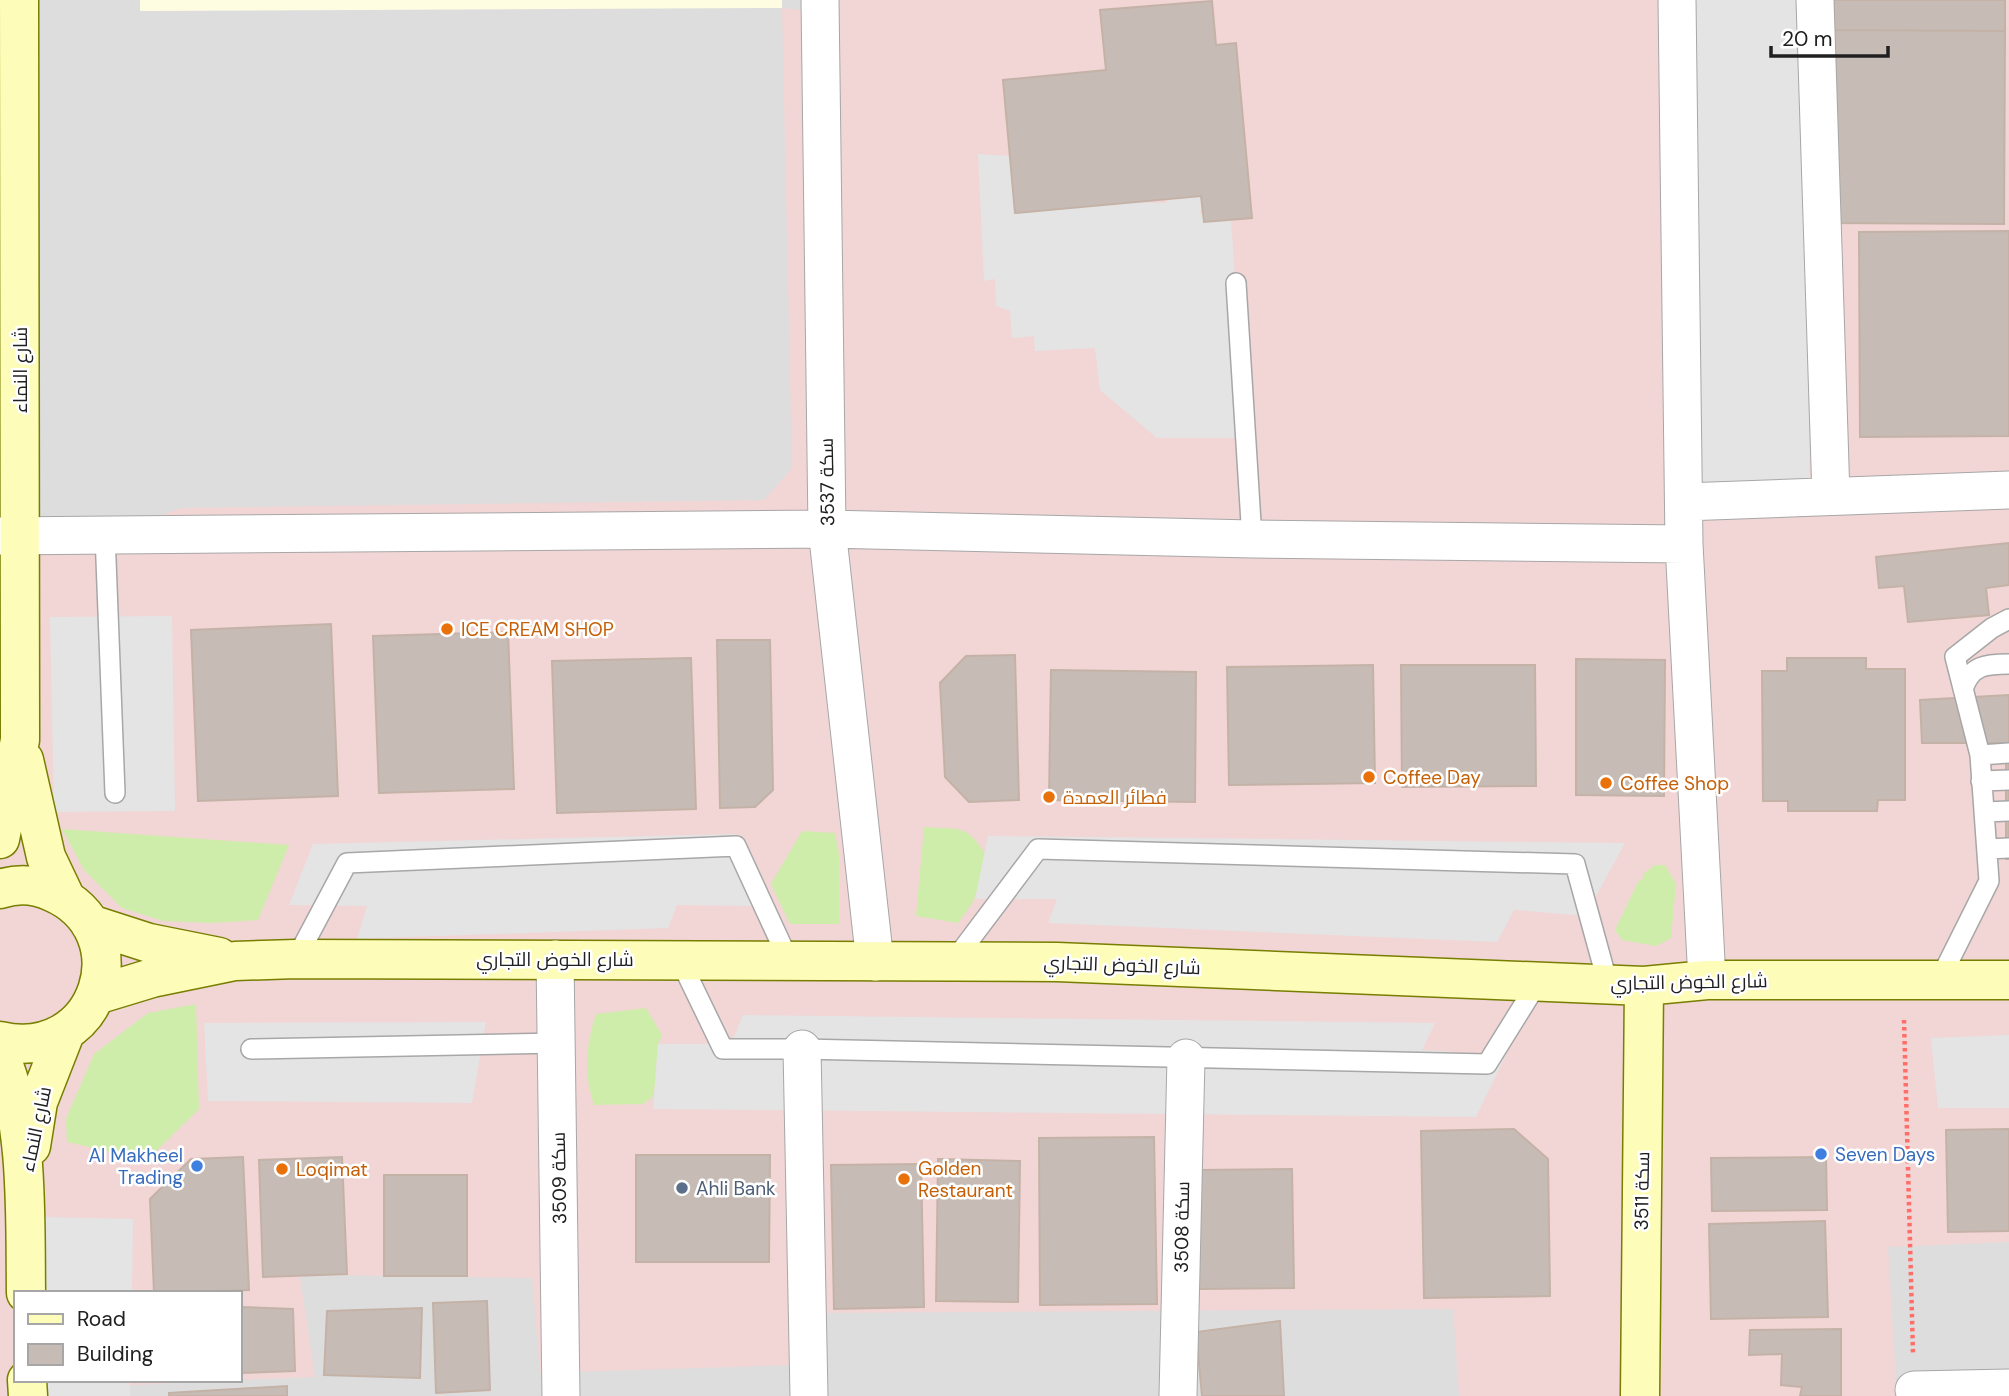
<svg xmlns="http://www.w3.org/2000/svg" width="2009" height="1396" viewBox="0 0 2009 1396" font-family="'DM Sans',Cairo,sans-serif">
  <rect width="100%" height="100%" fill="#f1ede6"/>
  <path fill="#dedddd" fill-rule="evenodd" d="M0,0H2009V1396H0ZM16,1293H240V1380H16Z"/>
  <path fill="#f2d5d5" d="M820,0H2009V1242L1888,1247L1897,1396H1459L1453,1309L795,1313L798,1365L540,1373L532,1278L334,1275L300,1277L315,1377L240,1380V1293H16V1380H239L135,1385L0,1396V535L105,534L182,508L764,500L792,468L782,8L820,12Z"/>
  <path fill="#fffde1" d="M140,0H782V8L140,11Z"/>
  <path fill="#cfedaa" d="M924,827C962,830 966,823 988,858L973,902L958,923L916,916Z
    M62,829L289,845L258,920L212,923L163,921L122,908L84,870Z
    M802,831L835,833L839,854V924H790L771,884Z
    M1655,865H1665L1676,884L1671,938L1656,946L1622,940L1615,930L1638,882L1643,878V874Z
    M196,1004L199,1109L147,1160L67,1142L66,1119L94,1054L148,1013Z
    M646,1008L662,1035L658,1044L654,1096L643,1104L594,1105C583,1072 586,1046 596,1014Z"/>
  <path fill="#e4e4e4" d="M1689,0H1802L1810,485L1698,487Z
    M978,154L1012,156L1066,201L1165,203L1175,193L1206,182L1200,214L1231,219L1246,438H1157L1100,390L1095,348L1035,351L1034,336L1012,338L1010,311L996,306L995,279L984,281Z
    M172,616L175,811L54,812L50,617Z
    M735,834L754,906L677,905L668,928L357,939L367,906L289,905L313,844Z
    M988,836L1625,843L1585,916L1514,910L1497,942L1048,923L1057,899H975Z
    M743,1015L1435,1023L1422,1050L1506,1055L1476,1117L653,1109L658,1044H731Z
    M486,1022L472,1103L208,1101L204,1023Z
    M2009,1035V1108H1938L1931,1038Z
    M47,1217L133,1219L132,1293H27L25,1219Z
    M29,1380H130V1396H29Z"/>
  <path fill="#c6bcb5" stroke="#c4b2a7" stroke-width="2" d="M1826,0H2005V31L1826,30Z
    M1212,1L1216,45L1236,43L1252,218L1204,222L1201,196L1015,213L1003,80L1106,70L1100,10Z
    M1826,30L2005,31L2004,224L1826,223Z
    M2009,231V436L1860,437L1859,232Z
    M2009,543V585L1986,588L1989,615L1908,622L1904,586L1879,588L1876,557Z
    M331,624L338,796L198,801L191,630Z
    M508,632L514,789L379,793L373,636Z
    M717,640H770L773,790L755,807L720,808Z
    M1015,655L1019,800L969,802L945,777L940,683L966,656Z
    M691,658L696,809L557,813L552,661Z
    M1787,658H1866V669H1905V800H1878L1877,811H1788V801H1763L1762,671H1787Z
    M1576,659L1665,660L1664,796L1576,795Z
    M1373,665L1375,783L1229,785L1227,667Z
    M1401,665H1535L1536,786L1402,787Z
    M1051,670L1196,672L1195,802L1049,800Z
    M2009,695V743H1922L1920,700Z
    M2006,761H2009V859H2006Z
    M1514,1129L1548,1159L1550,1296L1424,1298L1421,1131Z
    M2009,1129V1231L1948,1232L1946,1130Z
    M1154,1137L1157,1304L1040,1305L1039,1138Z
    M636,1155H770L769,1262H636Z
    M243,1157L249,1290L154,1293L150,1199L191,1159Z
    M342,1157L347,1274L263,1277L259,1160Z
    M1826,1157L1827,1210L1712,1211L1711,1158Z
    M938,1159L1020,1161L1018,1302L936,1301Z
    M921,1164L924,1307L834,1309L831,1165Z
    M1292,1169L1294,1288L1199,1289L1198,1170Z
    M384,1175H467V1276H384Z
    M1825,1221L1828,1317L1711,1319L1709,1224Z
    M487,1301L490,1390L436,1393L433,1303Z
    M240,1307L293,1309L295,1371L240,1373Z
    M422,1308L420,1378L324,1375L327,1311Z
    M1280,1321L1284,1396H1202L1196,1332Z
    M1841,1329V1396H1800L1802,1387L1781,1385L1782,1354L1749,1355L1750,1330Z
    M287,1386V1396H169V1393Z"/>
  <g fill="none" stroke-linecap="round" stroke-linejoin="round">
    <g stroke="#a7a7a7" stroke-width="22">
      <path id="lane" d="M1236,283L1252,539
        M105,534L115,793
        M1963,689C1971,665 1986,664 2009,664
        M1980,755L1955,657L1992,628L2009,619
        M1981,781L2009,780
        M1984,812L2009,811
        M1987,849L2009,848
        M296,959L347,863L736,846L789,961
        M680,960L723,1049H802L1487,1064L1538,982
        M953,962L1038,849L1575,864L1608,984
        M1939,981L1989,881L1980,755L2009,753
        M251,1049L557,1043"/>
    </g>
    <g stroke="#a7a7a7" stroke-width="39">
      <path id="street" d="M820,0L827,529L875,962
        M1677,0L1684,544
        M1815,0L1831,496
        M1684,502L2009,490
        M0,536L827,529L1252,539L1684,544L1707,980
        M555,959L561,1396
        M802,1049L809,1396
        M1914,1390L2009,1388
        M1178,1396L1186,1058"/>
    </g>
    <g stroke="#787e00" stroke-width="41">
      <path id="secondary" d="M24,760L46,857L65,897
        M0,839L20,740L19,0
        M0,889C18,883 35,884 52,892C142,931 100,1064 0,1041
        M90,924L149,943L219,957
        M96,995L152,978L235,961L296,959L1057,962L1644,986L1707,980H2009
        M0,1056C29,1120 25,1222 26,1293
        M31,1146L38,1102L65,1033
        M27,1380L28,1396
        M1640,1396L1644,986"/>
    </g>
    <path stroke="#ff6f69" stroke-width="4.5" stroke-dasharray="3.5 3.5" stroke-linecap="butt" d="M1904,1020L1913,1354"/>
    <use href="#lane" stroke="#fff" stroke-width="19"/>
    <use href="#street" stroke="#fff" stroke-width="37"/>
    <use href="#secondary" stroke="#fdfcb8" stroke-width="38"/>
  </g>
  <g fill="#e8710a" stroke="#fff" stroke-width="2.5">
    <circle cx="447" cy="629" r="7"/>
    <circle cx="1369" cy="777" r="7"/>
    <circle cx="1606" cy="783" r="7"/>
    <circle cx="1049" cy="797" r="7"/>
    <circle cx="282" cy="1169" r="7"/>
    <circle cx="904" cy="1179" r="7"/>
  </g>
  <g fill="#3f7fe0" stroke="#fff" stroke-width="2.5">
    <circle cx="1821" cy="1154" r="7"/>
    <circle cx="197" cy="1166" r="7"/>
  </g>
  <circle fill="#5c6f8a" stroke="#fff" stroke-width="2.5" cx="682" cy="1188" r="7"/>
  <g text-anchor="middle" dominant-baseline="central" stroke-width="5" stroke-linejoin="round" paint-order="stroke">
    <g font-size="19" fill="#202020" stroke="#fff">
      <text transform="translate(20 370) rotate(-90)">شارع النماء</text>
      <text transform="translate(827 482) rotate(-91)">سكة 3537</text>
      <text x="555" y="959">شارع الخوض التجاري</text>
      <text transform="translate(1122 965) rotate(2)">شارع الخوض التجاري</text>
      <text transform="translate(1689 982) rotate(-1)">شارع الخوض التجاري</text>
      <text transform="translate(36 1129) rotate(-78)">شارع النماء</text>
      <text transform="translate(559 1178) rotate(-91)">سكة 3509</text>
      <text transform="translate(1642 1191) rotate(-89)">سكة 3511</text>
      <text transform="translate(1182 1227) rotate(-89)">سكة 3508</text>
    </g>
    <g font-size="19" fill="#c56008" stroke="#fff" text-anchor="start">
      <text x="461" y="629">ICE CREAM SHOP</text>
      <text x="1383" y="777">Coffee Day</text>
      <text x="1620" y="783">Coffee Shop</text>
      <text x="1063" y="797">فطائر العمدة</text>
      <text x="918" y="1168">Golden<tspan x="918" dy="22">Restaurant</tspan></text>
      <text x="296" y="1169">Loqimat</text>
    </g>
    <g font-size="19" fill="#366cbe" stroke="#fff" text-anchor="start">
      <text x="1835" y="1154">Seven Days</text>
      <text x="183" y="1155" text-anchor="end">Al Makheel<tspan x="183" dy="22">Trading</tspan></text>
    </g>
    <g font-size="19" fill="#4e5e75" stroke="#fff" text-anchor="start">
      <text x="696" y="1188">Ahli Bank</text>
    </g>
  </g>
  <rect x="14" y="1291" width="228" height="91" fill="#ffffff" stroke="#a6a6a6" stroke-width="2"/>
  <rect x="28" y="1314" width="35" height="10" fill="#fdfcb8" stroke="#a6a6a6" stroke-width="2"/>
  <text x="77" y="1326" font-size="21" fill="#202020">Road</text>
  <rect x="28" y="1344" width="35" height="21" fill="#c6bcb5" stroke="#a6a6a6" stroke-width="2"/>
  <text x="77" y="1361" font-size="21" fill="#202020">Building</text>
  <path d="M1771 46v10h117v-10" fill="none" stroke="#202020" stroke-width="3.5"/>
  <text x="1782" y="46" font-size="21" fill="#202020" stroke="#ffffff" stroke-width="5" paint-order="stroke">20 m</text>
</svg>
